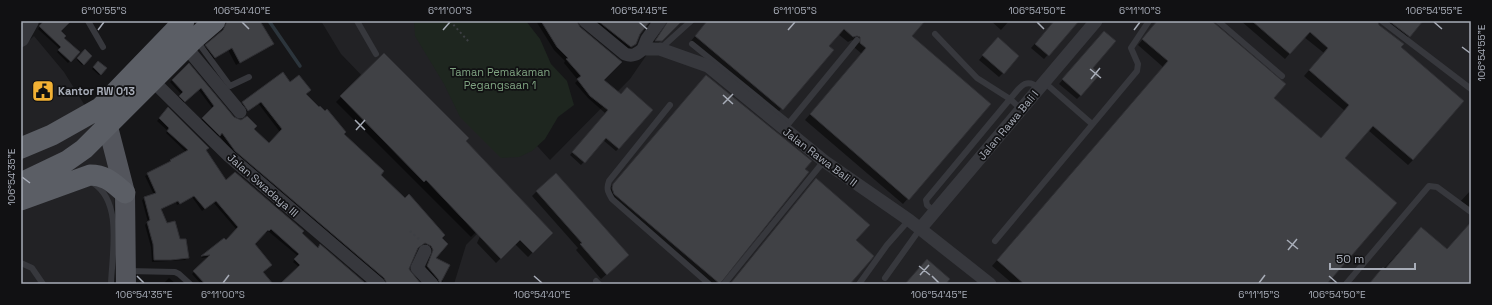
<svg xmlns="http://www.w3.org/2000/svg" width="1492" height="305" viewBox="0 0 1492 305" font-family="'Space Grotesk',sans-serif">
  <rect width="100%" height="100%" fill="#161618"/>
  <path fill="#222225" d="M321,21H444L519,126L550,160L630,79L670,21H1471V284H454L466,245L496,215L341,54Z
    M34,36L64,72L117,157L110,284H21V48Z"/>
  <path fill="#1e261f" d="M414,21H526L540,39L551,64L567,81L574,105L558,117L545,139L532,151L519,157L501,158L460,117L444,84L415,36Z"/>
  <path fill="#0007" d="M45,21H63L59,31L63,38L78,52L68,63L57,52L60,49L38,29Z
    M228,21H259L272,44L236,65L228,50L211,61L203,49L220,34L223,25Z
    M536,21H577L602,80L619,148L616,151L603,140L581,165L570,155L605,113L588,98L575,83L578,80L564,63L565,61L554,50Z
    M591,21H649L640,34L636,44L627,50Z
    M664,21H679L658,44H654L666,25Z
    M708,21H923L910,36L990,104L903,204L805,120L862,54L855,48V42L852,40L848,42L838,34L777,114L690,42Z
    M991,21H1009L1001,30Z
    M1055,21H1078L1044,59L1031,48Z
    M1158,21H1211L1273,98L1321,139L1345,111L1304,76L1324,53L1304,37L1285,59L1241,21H1377L1376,22L1403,44L1400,47L1413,160L1408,165L1368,130L1344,158L1326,284H1013L992,266L1163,67L1138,45Z
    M1377,21H1422L1404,41Z
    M1100,36L1081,95L1077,99L1059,84Z
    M994,43L1003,73L999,77L979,60Z
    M85,51L91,56L82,65L77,60Z
    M384,54L552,233L528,257L515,244L496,263L477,243L481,234L476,232L471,237L336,102Z
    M98,62L106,69L99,75L92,69Z
    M189,65L233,118L253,129L269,144L280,132L258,103L245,113L240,105L290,83L305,94L440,238L435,258L443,281L441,284H437L425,269L431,254L426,246L418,247L408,269L420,284H384L233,153L219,135L217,137L200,121L213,109L198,89L183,103L178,99L182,95L170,82Z
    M701,82L808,173L718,284H708L609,199L608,190Z
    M168,109L205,150L226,182L301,233L317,249L320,246L365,284H282L299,267L293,262L298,256L268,231L266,233L265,232L253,244L262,272L271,284H201L192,274L210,257L201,258L224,239L226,241L237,230L213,202L202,211L192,197L177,205L176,202L160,210L166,224L179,240L188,258L185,260L152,262L151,247L145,225L148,222L142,200L154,195L145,176L169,163L171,160L186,152L166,133L168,131L157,121Z
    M1471,190V213L1459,203Z
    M537,191L623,260L601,279L576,250L578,248L532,196Z
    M1471,222V284H1370L1416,233L1447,250Z
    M169,278L176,284H163Z"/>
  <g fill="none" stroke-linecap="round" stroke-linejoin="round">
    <path stroke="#2c353c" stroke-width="3.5" d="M269,21L300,66"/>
  </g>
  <path fill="#404145" stroke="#303034" d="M44,21H71L61,31L66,36L64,38L80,52L71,62L58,50L61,47L39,26Z
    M227,21H260L274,44L240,63L232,48L215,58L205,45L223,30Z
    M541,21H577L580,27L622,62L604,80L621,94L627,87L653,110L619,149L606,138L585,163L572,152L608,110L590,96L577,79L581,76L566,59L568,58L557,47Z
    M598,21H650L640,34L636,44L631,47Z
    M668,21H682L662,41H655Z
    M707,21H925L912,36L991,104L909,200L810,114L866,48L860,43V37L857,36L853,37L844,29L829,46L834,50L783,110L695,36Z
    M1054,21H1079L1049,56L1035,44Z
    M1157,21H1212L1286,84L1274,98L1321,138L1349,105L1309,70L1328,48L1310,32L1290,54L1252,21H1378L1379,25L1404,44L1401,47L1464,101L1413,160L1373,126L1345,158L1397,203L1327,284H1024L997,260L1168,61L1142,39Z
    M1389,21H1423L1410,37Z
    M1104,31L1116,41L1093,68L1100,74L1081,96L1062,79Z
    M998,37L1019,56L1004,74L982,55Z
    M85,49L92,56L84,65L77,58Z
    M384,53L469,138L466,141L553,233L533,253L520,240L501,259L426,180L424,182L340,96Z
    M98,61L107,68L101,75L93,67Z
    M189,63L234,117L241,120L247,116L257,126L254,129L269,143L282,129L261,102L248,111L242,102L283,72L290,82L299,75L311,90L306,94L319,107L320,106L325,111L327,109L346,132L344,134L384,171L381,175L405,198L409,194L445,235L442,238L448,244L436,258L450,265L440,284L438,279L427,266L433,250L431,246L425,243L418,248L409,269L421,284H387L384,278L235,151L222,133L220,136L202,118L214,106L201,88L185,102L179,96L183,92L172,80Z
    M706,75L812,161L805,169L809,172L720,284L614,194L612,188L613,184Z
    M168,107L209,148L206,150L226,180L235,172L304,231L302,233L318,248L320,244L364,282L362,284H280L300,265L294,259L299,254L271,229L269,231L268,230L255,244L272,265L263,272L273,284H205L193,271L210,255L201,256L224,238L226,240L238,227L216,201L205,209L194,196L180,204L178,201L161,209L167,223L175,221L180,239H186L189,258L171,260H154L153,244L147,222L150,220L144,197L156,193L147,173L171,161L170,160L188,150L167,131L169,128L159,118Z
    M556,173L629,255L607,275L580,244L582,243L536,191Z
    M816,178L870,225L856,240L874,256L870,261L850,284H730Z
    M1471,222V284H1369L1383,267L1385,269L1421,227L1447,249Z
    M927,259L950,279L946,284H905Z"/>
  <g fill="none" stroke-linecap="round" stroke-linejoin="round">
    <path stroke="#3d3f44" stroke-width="2" stroke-dasharray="2 3" stroke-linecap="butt" d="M450,21L469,42
      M410,231L421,241"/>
    <path stroke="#37383d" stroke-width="6" d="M88,21L103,47
      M357,21L376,54
      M1218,21L1282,76
      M1382,21L1471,89
      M935,34L977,78L1010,99C1019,89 1025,76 1039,88
      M197,41L230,86L249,77
      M692,44L789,123L857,40
      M660,49L691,21
      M1044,82L1092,124
      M670,105L609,181C606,189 608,192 612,199L709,284
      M93,183C123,202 112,253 111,284
      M935,212L927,205L926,200L1010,99L1021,109
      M995,241L1137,71L1138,64L1131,48L1149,21
      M21,263L32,268L43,284
      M128,271L175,272L179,274L190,284
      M885,278L920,229
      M596,281L599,284
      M724,284L824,161
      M859,284L887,245L909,220
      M1346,284L1429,186L1437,187L1471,212"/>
    <path stroke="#37383d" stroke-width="13" d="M585,21L625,54C633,57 637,54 643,49
      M186,47L240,112
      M643,49H660L708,66L824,161L909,220L990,284
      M643,49L647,39L660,21
      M153,81L229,156L379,284
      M920,229L1096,21
      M425,251L417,268L432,284"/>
    <path stroke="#37383d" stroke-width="16" d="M21,39L31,21"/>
    <path stroke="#53555c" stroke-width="20" d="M101,112L108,127L125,193L126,284"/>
    <path stroke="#5b5e65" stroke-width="21" d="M21,148L52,135L100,108L184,21
      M21,183L67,161L84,149L194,39L215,21
      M21,200L90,175C106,175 113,183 125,193"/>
  </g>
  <path fill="none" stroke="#a8adb8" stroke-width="1.5" d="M242,22L249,29M639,22L647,29M1037,22L1044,29M1434,22L1442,29M98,30L104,22M443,30L450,22M788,30L795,22M1134,30L1140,22M1462,47L1470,53M1090,69L1101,78M1091,79L1100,68M723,95L733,104M723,104L733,94M355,120L365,130M356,130L365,120M22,177L30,183M1287,240L1298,249M1288,250L1297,239M919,266L930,275M920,275L929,265M137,276L144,283M534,276L542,283M932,276L939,283M1329,276L1337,283M223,283L229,275M1259,283L1265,275"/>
  <defs>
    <g id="civic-square" transform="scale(1.15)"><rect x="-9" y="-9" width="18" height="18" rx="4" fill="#f2b134" stroke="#111113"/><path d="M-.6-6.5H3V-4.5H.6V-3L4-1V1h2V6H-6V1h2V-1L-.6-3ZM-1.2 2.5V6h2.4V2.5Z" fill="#111"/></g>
  </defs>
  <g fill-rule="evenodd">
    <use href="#civic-square" x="43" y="91"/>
  </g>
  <g text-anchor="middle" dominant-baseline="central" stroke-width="3.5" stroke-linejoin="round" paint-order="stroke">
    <g font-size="11" fill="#7fa381" stroke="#111113">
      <text x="500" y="72">Taman Pemakaman<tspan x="500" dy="13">Pegangsaan 1</tspan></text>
    </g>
    <g font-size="11" font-weight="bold" fill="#a8adb8" stroke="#111113" text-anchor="start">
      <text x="58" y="91">Kantor RW 013</text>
    </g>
    <g font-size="11" fill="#a8adb8" stroke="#111113">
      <text transform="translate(1008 125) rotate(-50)">Jalan Rawa Bali I</text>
      <text transform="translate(820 157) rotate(37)">Jalan Rawa Bali II</text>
      <text transform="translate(263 185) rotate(41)">Jalan Swadaya III</text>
    </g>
  </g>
  <rect width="1492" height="305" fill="none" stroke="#111113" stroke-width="44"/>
  <path d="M1330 263v6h85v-6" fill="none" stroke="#a8adb8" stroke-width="2"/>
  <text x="1336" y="263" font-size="12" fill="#a8adb8" stroke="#111113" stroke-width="3" paint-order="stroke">50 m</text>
  <rect x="22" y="22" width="1448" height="261" fill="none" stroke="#a8adb8" stroke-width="1.5"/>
  <g font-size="10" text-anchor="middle" fill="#a8adb8">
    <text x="104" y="14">6°10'55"S</text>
    <text x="242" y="14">106°54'40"E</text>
    <text x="450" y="14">6°11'00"S</text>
    <text x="639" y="14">106°54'45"E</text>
    <text x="795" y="14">6°11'05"S</text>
    <text x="1037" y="14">106°54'50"E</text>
    <text x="1140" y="14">6°11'10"S</text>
    <text x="1434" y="14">106°54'55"E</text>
    <text transform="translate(1481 53) rotate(-90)" y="4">106°54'55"E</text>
    <text transform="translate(11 177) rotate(-90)" y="4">106°54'35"E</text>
    <text x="144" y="298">106°54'35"E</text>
    <text x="223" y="298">6°11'00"S</text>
    <text x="542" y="298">106°54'40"E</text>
    <text x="939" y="298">106°54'45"E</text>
    <text x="1259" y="298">6°11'15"S</text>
    <text x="1337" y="298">106°54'50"E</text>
  </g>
</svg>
